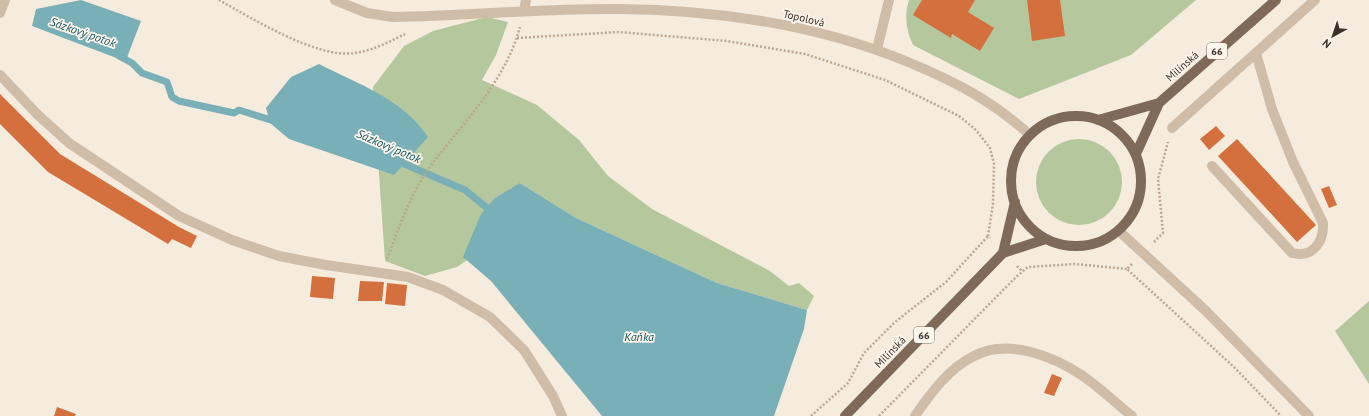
<svg xmlns="http://www.w3.org/2000/svg" width="1369" height="416" viewBox="0 0 1369 416" font-family="'PT Sans',sans-serif">
  <rect width="100%" height="100%" fill="#f6ecde"/>
  <path fill="#b5c79c" d="M909,0H1196L1131,55L1019,99L913,45C906,30 904,16 909,0Z
    M487,17L508,22L496,55L482,80L537,105L579,140L608,176L652,209L770,271L789,286L799,283L814,296L807,310L717,283L576,218L520,183L470,258L457,267L425,276L385,261L373,87L404,46L433,31Z
    M1036 182a43 43 0 1 1 86 0a43 43 0 1 1-86 0Z
    M1369,301V384L1335,331Z"/>
  <path fill="#79afb6" d="M81,0L141,21L126,60L127,62L32,26L36,9Z
    M319,64C358,84 403,99 428,137L394,175L289,139L270,123L266,108L291,77Z
    M520,183L576,218L717,283L807,310L804,329L774,416H602L491,281L463,257L481,214L495,198Z"/>
  <g fill="none" stroke-linecap="round" stroke-linejoin="round">
    <path stroke="#79afb6" stroke-width="7" d="M119,56L132,63L142,73L167,82L172,97L179,101L234,113L239,110L277,122
      M395,160L465,190L492,212"/>
  </g>
  <path fill="#d46f3e" d="M922,0H975L968,12L994,28L980,51L952,34L951,38L913,15Z
    M1027,0H1060L1065,36L1032,41Z
    M0,94L60,154L179,227L197,236L191,248L172,239L168,244L48,172L0,124Z
    M1216,126L1225,136L1209,150L1200,139Z
    M1237,139L1316,225L1297,242L1218,156Z
    M1329,186L1337,205L1329,208L1321,189Z
    M312,276L335,278L333,299L310,297Z
    M360,281L384,282L382,301H358Z
    M387,283L407,285L405,306L385,304Z
    M1052,374L1062,378L1054,396L1044,393Z
    M57,407L76,414L75,416H54Z"/>
  <g fill="none" stroke-linecap="round" stroke-linejoin="round">
    <path stroke="#bca792" stroke-width="2.5" stroke-dasharray="2 2" stroke-linecap="butt" d="M219,0C251,18 318,59 354,53C372,51 389,42 405,34
      M517,38L619,32L727,41L805,54L885,80L959,116L976,130L990,148L994,164L993,204L988,236L990,238
      M1154,242L1163,233L1158,179L1168,142
      M387,259C400,225 412,189 435,160C467,119 506,79 520,27
      M1132,264L1127,269L1234,367L1281,416
      M1017,266L1022,271
      M811,416L848,383L864,353L895,322L946,282L988,236
      M879,416L1016,277L1028,267L1075,264L1127,269"/>
    <path stroke="#d0bda8" stroke-width="10" d="M335,0L367,13L393,17C468,16 544,8 620,9C718,10 816,24 908,62C956,82 991,100 1030,135
      M524,11L526,0
      M0,13L5,0
      M877,49L889,0
      M0,75L38,115L69,143L179,216L232,240L279,256L326,265L408,277L443,290L490,317L524,350L553,396L562,416
      M1172,128L1315,0
      M1212,166L1292,253C1313,258 1324,242 1323,223L1293,162L1272,109L1256,53
      M1119,231L1206,311L1309,416
      M915,416C930,394 949,368 974,356C1008,338 1053,356 1083,376C1100,388 1116,403 1132,416"/>
    <path stroke="#7f6958" stroke-width="10" d="M1011 181a65 65 0 1 1 130 0a65 65 0 1 1-130 0Z
      M1098,120L1159,103
      M1136,154L1159,103L1276,0
      M1003,253L1015,202
      M845,416L1003,253L1046,239"/>
  </g>
  <g text-anchor="middle" dominant-baseline="central" stroke-width="3.5" stroke-linejoin="round" paint-order="stroke">
    <g fill="#fcf6ec" stroke="#766b64" stroke-width="1">
      <rect x="1207" y="43" width="20" height="16" rx="3"/>
      <rect x="914" y="327" width="20" height="16" rx="3"/>
    </g>
    <g font-size="10" font-weight="bold" fill="#3c3029">
      <text x="1217" y="51">66</text>
      <text x="924" y="335">66</text>
    </g>
    <g font-size="11" fill="#3c3029" stroke="#fcf6ec">
      <text transform="translate(804 18) rotate(13)">Topolová</text>
      <text transform="translate(1182 66) rotate(-41)">Milínská</text>
      <text transform="translate(890 352) rotate(-46)">Milínská</text>
    </g>
    <g font-size="12" font-style="italic" fill="#195863" stroke="#fcf6ec">
      <text transform="translate(83 32) rotate(19)">Sázkový potok</text>
      <text transform="translate(389 146) rotate(23)">Sázkový potok</text>
      <text x="639" y="336">Kaňka</text>
    </g>
  </g>
  <g transform="translate(1333 36) rotate(220)" stroke="#fcf6ec" stroke-width="3" paint-order="stroke">
  <path d="M0-3L7 15L0 10L-7 15Z" fill="#3c3029"/>
  <text y="-6" font-size="11" font-weight="bold" text-anchor="middle" fill="#3c3029">N</text>
  </g>
</svg>
